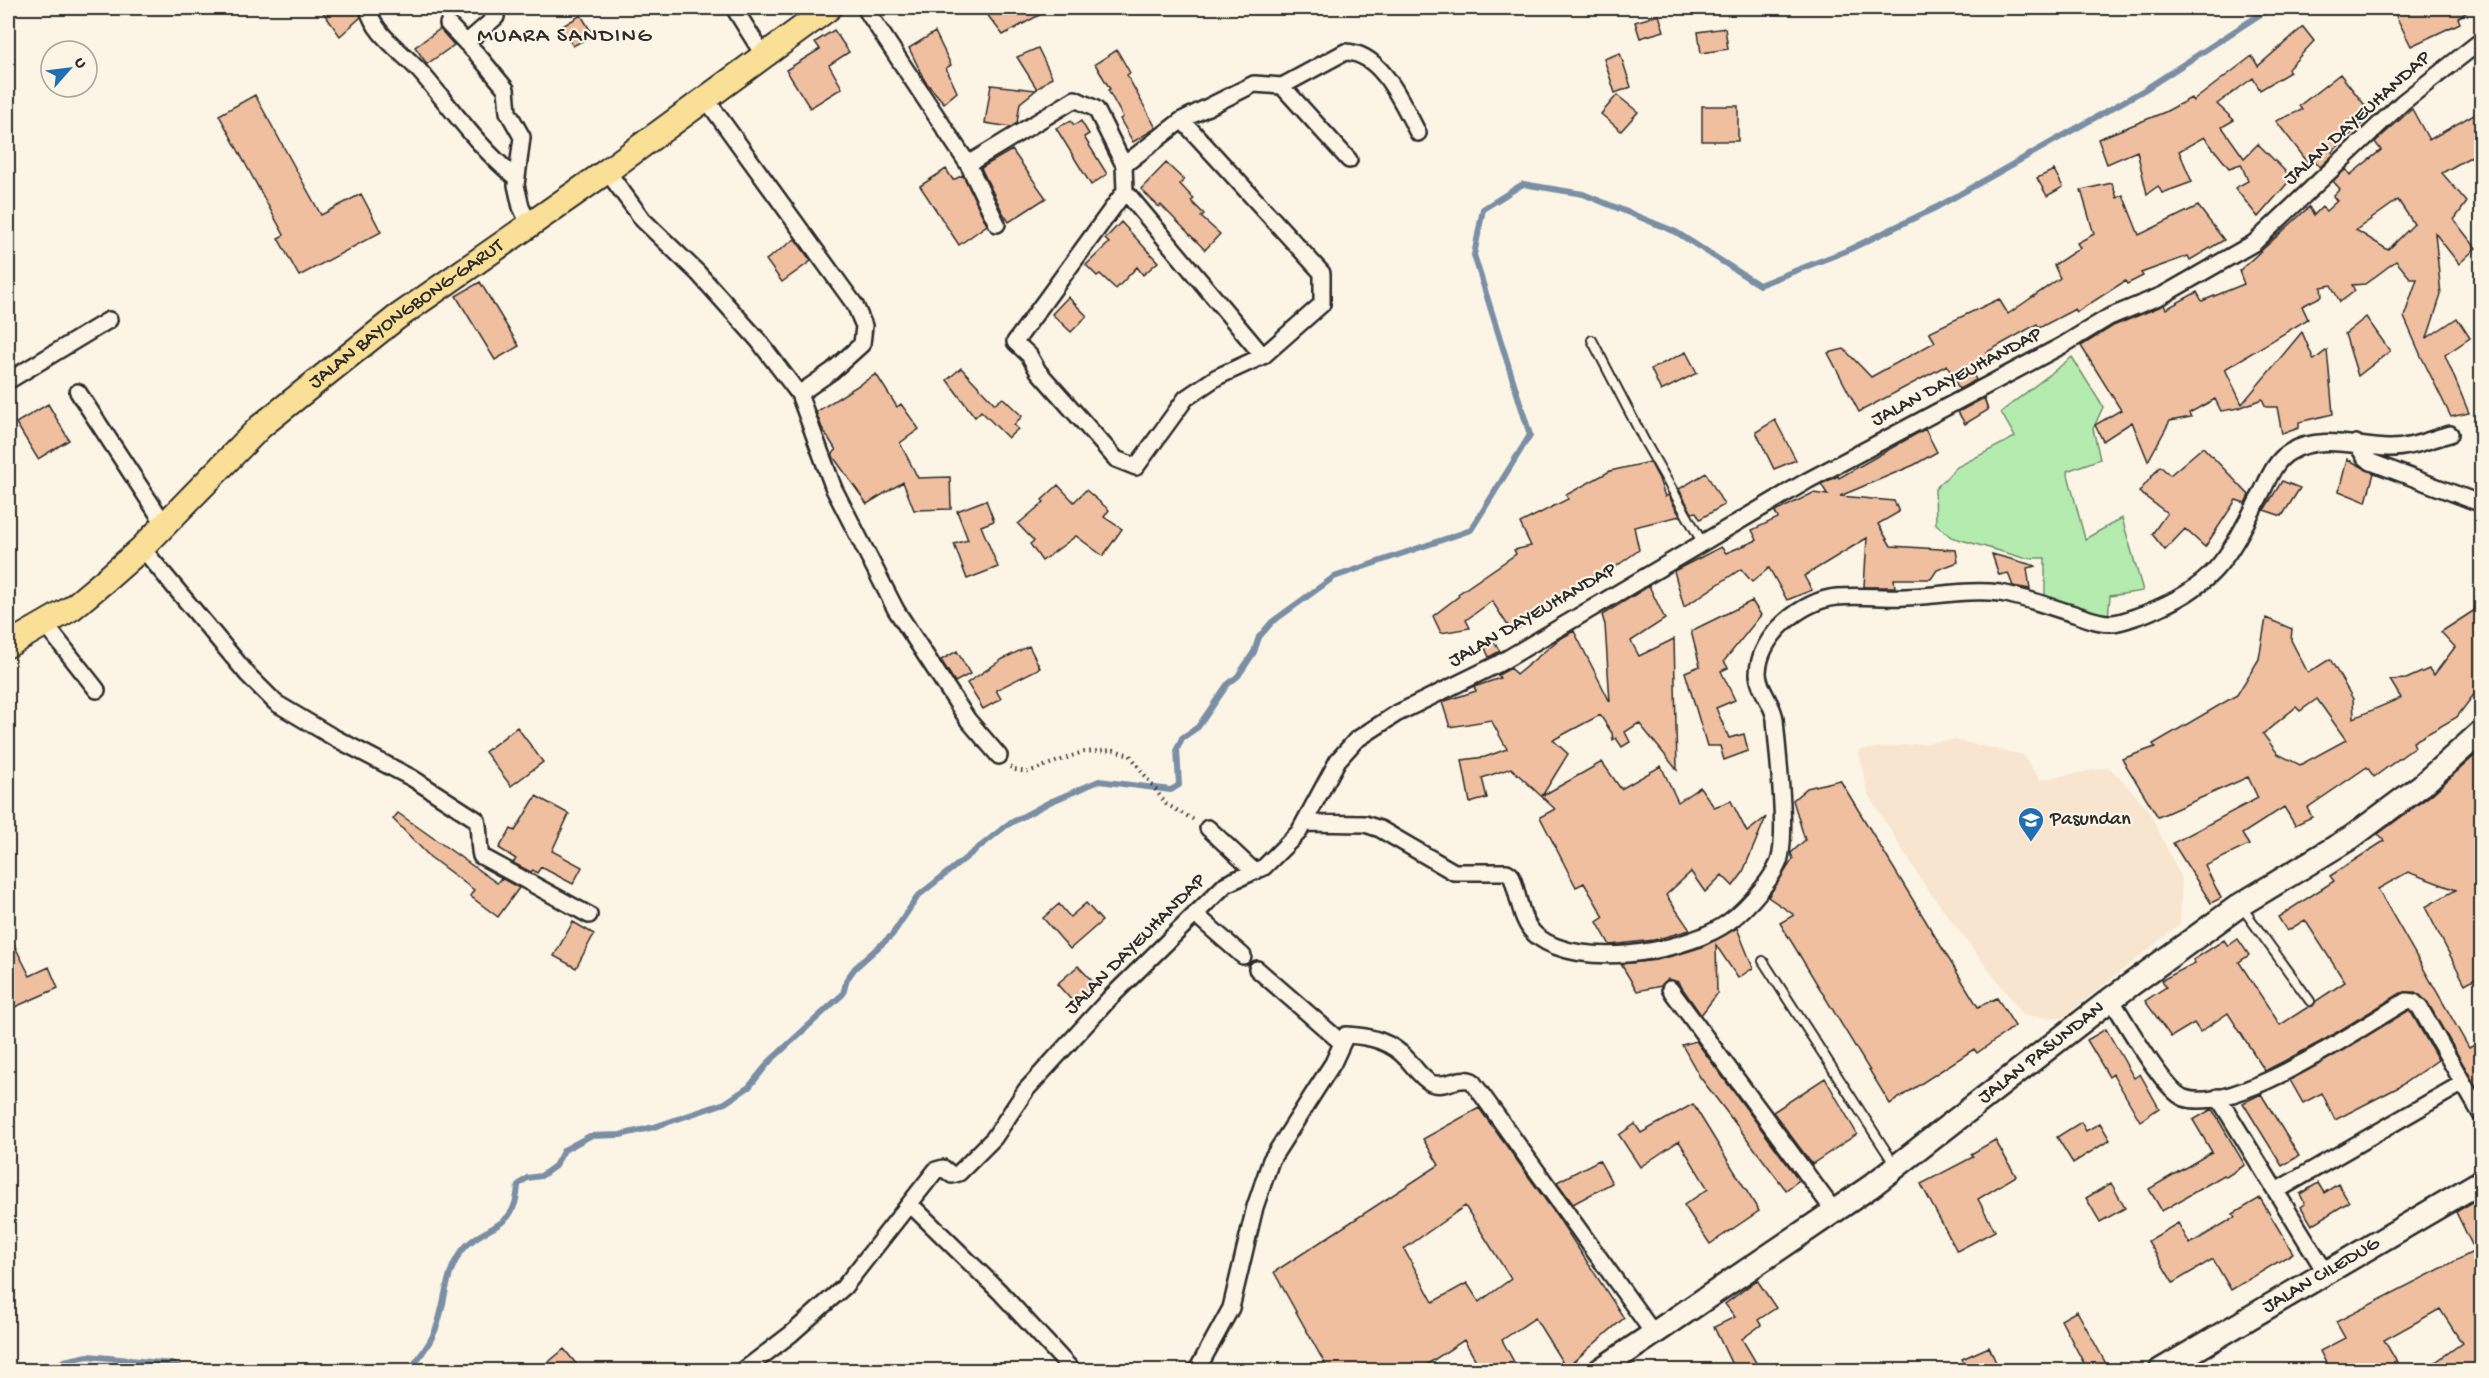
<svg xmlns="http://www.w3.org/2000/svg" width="2489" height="1378" viewBox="0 0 2489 1378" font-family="'Gochi Hand',sans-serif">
  <rect width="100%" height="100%" fill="#fcf5e5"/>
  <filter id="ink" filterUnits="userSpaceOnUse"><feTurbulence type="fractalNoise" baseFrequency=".0167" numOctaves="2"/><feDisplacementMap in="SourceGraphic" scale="12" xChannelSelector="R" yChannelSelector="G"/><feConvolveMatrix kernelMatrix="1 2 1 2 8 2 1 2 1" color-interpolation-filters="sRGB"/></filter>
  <g filter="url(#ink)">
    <path fill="#f8e5d0" d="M1954,740L2023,755L2040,780L2109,767L2147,807L2182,879L2180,924L2063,1018L2024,1016L1925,886L1869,796L1858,750Z"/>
    <path fill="#b4ecaf" stroke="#708c6d" stroke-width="1.5" d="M2072,357L2103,407L2093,429L2100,459L2067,471L2085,539L2122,518L2143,591L2110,596L2108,618L2045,605V558H2024L1951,537L1936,524L1935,489L1957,467L2015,437L2001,412Z"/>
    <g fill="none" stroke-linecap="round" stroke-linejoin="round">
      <path stroke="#7a8fa5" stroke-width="6" d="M49,1370L64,1361L88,1356L172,1364L184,1370
        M410,1370C419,1357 429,1346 435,1331C446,1305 444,1275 461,1252C483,1222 516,1234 518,1185L527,1178L541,1176L555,1166L564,1150L590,1136L620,1135L654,1127L725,1103L749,1087L770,1061L843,994L847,979L855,968L892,935L918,896L1007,825L1050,802L1099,781L1171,790L1179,785L1177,749L1182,738L1198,727L1227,685L1238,676L1254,652L1259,637L1272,622L1334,577L1471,530L1530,435L1474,255L1483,209L1523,184L1583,194L1676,232L1759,285L1846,251L1937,207L2144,90L2270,8"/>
    </g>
    <path fill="#f0bfa0" stroke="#2b2b2b" stroke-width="1.5" fill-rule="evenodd" d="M320,8H358L361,17L340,36Z
      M982,8H1052L1003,35Z
      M2392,8H2473L2458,18L2460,23L2411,46Z
      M581,15L593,35L573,46L561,27Z
      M1659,15L1664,31L1640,38L1635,22Z
      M2303,27L2314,41L2288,69L2290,72L2260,90L2253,78L2217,104L2234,120L2222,127L2244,158L2258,144L2292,178L2258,217L2235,188L2248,181L2241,164L2229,168L2204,137L2179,151L2192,182L2162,193L2158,186L2147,194L2137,151L2107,164L2098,139L2165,112L2191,98L2193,101L2252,56L2258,66Z
      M1725,28L1728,49L1701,53L1698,32Z
      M440,29L454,45L427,64L415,47Z
      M834,30L849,52L829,65L842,88L810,108L786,70L820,49L815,42Z
      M935,32L951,65L946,68L957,92L944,103L925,81L909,48Z
      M1038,48L1052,77L1037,89L1017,57Z
      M1117,50L1130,73L1127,75L1156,128L1133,142L1120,119L1123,117L1108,90L1110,89L1095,64Z
      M1620,53L1631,87L1615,93L1604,59Z
      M2340,74L2372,114L2332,152L2334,154L2320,167L2314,161L2310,165L2276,121L2302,110L2299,106Z
      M991,85L1036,90L1020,103L1017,123L1011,127L985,123Z
      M255,95L321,215L361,194L381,232L299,276L278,238L284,235L219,115Z
      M1617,95L1638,112L1621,131L1601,114Z
      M1702,106H1738V141H1702Z
      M2412,109L2429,140L2481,110V165L2472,156L2442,173L2467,202L2454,220L2476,248L2459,264L2435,233L2441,295L2427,338L2457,318L2470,338L2445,355L2469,413L2451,417L2421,356L2404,317L2417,279H2411L2396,261L2365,284L2352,285L2355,291L2340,302L2331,285L2321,287L2322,296L2302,306L2308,319L2225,369L2242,404L2302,332L2314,360L2327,350L2333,414L2299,422V428L2282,434L2277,407H2266L2262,399L2239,408L2221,411L2215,399L2189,413L2191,417L2170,421L2148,461L2132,422L2103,441L2095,425L2121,410L2081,346L2113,326L2164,305L2166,309L2197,292L2202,301L2244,284L2239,271L2309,207L2314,215L2322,207L2326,211L2337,201L2333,196L2340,189L2333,181L2346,169L2350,175L2381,150L2375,142ZM2398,200L2414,224L2388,250L2356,230Z
      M1071,121L1074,125L1081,121L1089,134L1084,137L1107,174L1091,185L1056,128Z
      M1012,150L1046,198L1009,222L1003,213L981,168Z
      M1166,163L1184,180L1180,184L1194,199L1191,201L1204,214L1201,217L1220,234L1205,250L1161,205L1159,207L1141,189Z
      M946,169L953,180L963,175L987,225L959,245L920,186Z
      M2054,170L2063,187L2047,196L2037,178Z
      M2112,183L2117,198L2123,195L2139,235L2198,206L2224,240L2190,260L2188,256L2141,273L2143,276L2127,284L2125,281L2077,312L2075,309L2039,328L2037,324L1987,352L1993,363L1972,372L1976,380L1959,389L1947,365L1859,412L1828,353L1844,349L1871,377L1935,342L1929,332L1999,299L2008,314L2060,278L2054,265L2080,248L2077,243L2094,234L2081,190Z
      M1121,222L1158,262L1143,275L1137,267L1116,289L1100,274L1097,276L1086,265L1109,243L1105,239Z
      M795,239L811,261L782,282L766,260Z
      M480,282L519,346L495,360L456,296Z
      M1068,297L1087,316L1071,332L1052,314Z
      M2366,317L2390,351L2358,376L2345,334Z
      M1686,352L1697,373L1661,391L1651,369Z
      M961,368L995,404L1003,398L1022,416L1014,425L1018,429L1008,438L981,411L975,417L947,380Z
      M876,374L897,407L901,404L919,429L900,443L918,478L950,477L951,509L914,510L903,482L867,504L832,455L836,450L822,428L816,412Z
      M1984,398L1988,410L1965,424L1958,412Z
      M48,404L69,440L38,459L16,423Z
      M1775,420L1796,460L1774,469L1756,432Z
      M1925,429L1937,452L1914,465L1840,496L1894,501L1899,512L1878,524L1891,546L1956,550L1958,562L1937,570L1931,579H1894L1895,587H1864L1867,538L1804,576L1812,590L1787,600L1769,568L1752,582L1741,569L1684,607L1674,571L1721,547L1726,553L1757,540L1752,530L1778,518L1775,512L1813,493L1828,495L1821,484L1838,476L1839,478Z
      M2203,447L2249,495L2245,503L2236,500L2205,547L2185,529L2165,550L2152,534L2167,513L2139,492L2160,466L2170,475Z
      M2347,459L2374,473L2366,502L2339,491Z
      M1650,462L1659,479L1665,497L1668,495L1680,516L1634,527L1639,550L1600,578L1597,573L1548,612L1547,610L1512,632L1492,601L1466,620L1470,628L1441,633L1433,616L1459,596L1458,594L1516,554L1514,550L1531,546L1520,523L1568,499L1566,495L1610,471Z
      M1706,473L1724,505L1700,519L1696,512L1692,513L1679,489Z
      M2282,481L2300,488L2282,516L2264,510Z
      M1058,485L1074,502L1086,490L1109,510L1104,517L1122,529L1103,556L1076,536L1042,561L1030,544L1034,541L1018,524L1044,502L1042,500Z
      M986,500L994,521L981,526L998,567L967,579L954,544L968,540L957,511Z
      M1992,554L2036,566L2027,568L2030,589L2013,586L2008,573L1999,575Z
      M1649,586L1665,619L1631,641L1639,656L1674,639L1677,770L1639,723L1625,732L1630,742L1622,747L1616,738L1613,740L1612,733L1600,715L1553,740L1568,754L1542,796L1602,762L1621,789L1661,766L1678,802L1700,787L1714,807L1731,801L1747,832L1766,817L1742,874L1733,886L1722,875L1705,892L1691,872L1666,895L1690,930L1654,940L1610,945L1597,922L1604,917L1584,883L1576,887L1540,817L1555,809L1511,768L1482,778L1487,798L1470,803L1462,760L1485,757L1507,749L1491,720L1450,727L1442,702L1476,691L1474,687L1500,678L1498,675L1511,668L1516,675L1558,640L1574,631L1610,702L1605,625L1602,615Z
      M1752,601L1761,615L1724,661L1728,668L1721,671L1735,700L1716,708L1729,738L1744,734L1748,751L1724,760L1720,746H1707L1685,672L1700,666L1691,631Z
      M2481,606V685L2457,717L2413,742L2415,747L2374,777L2367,767L2307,808L2312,817L2295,825L2284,807L2242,834L2249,845L2205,866L2221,898L2211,903L2173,843L2258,798L2248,777L2158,817L2122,759L2155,747L2153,744L2237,695L2259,659L2266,618L2292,629L2291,640L2308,673L2330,659L2353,699L2354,718L2401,698L2390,680L2406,679L2429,669L2434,675L2455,647L2441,632ZM2317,699L2346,740L2300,765L2278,754L2263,734L2296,707L2300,711Z
      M1494,642L1500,651L1489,657L1485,648Z
      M1029,646L1040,668L996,690L1001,699L983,709L967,683L1003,659Z
      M957,651L970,674L955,682L941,660Z
      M517,727L543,762L511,786L485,752Z
      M2481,750V975L2465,984L2425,907L2456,890L2408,872L2378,889L2469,1048L2476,1044L2481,1052V1095L2428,1003L2415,992L2401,993L2324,1040L2265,1071L2228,1013L2200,1032L2194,1023L2171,1037L2145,1001L2166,987L2162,980L2195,963L2193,960L2224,940L2228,946L2238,939L2249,955L2239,962L2280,1025L2308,1007L2313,1006L2316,1001L2345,982L2305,920L2287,931L2278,917L2334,881L2330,876L2384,841L2378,834L2431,795Z
      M1840,780L1978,1007L1997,998L2015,1026L1977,1053L1974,1049L1890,1104L1780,923L1794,915L1768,897L1793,859L1791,853L1805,840L1793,800L1807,788Z
      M536,796L569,814L552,851L582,867L573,884L541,867L537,873L533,870L531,872L513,863L516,859L499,848L511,829L515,831Z
      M398,813L497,883L501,878L519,888L498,917L470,896L474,890L430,857L393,819Z
      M1086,903L1102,921L1070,949L1043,918L1059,904L1070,917Z
      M573,922L594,934L576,968L554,956Z
      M1737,928L1753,968L1738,978L1716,945L1717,994L1701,1015L1678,982L1668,979L1661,986L1637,991L1621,964L1657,960L1683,953L1702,947Z
      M8,933L30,976L49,967L58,988L8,1010Z
      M1078,966L1095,984L1074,1003L1057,984Z
      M2408,1011L2412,1014L2438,1060L2397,1088L2335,1120L2322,1093L2303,1103L2290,1080Z
      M2106,1029L2134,1078L2140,1074L2159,1108L2140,1121L2113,1074L2109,1077L2087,1040Z
      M1696,1041L1799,1180L1786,1190L1700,1077L1682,1045Z
      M1825,1078L1857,1134L1812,1164L1773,1112Z
      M2261,1094L2299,1156L2282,1166L2243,1103Z
      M1693,1104L1759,1211L1710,1244L1684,1205L1708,1189L1679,1141L1640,1167L1619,1135L1635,1124L1641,1133Z
      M1479,1108L1557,1216L1624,1318L1566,1368L1535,1318L1502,1340L1519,1371H1482L1464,1340L1417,1371H1329L1274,1272L1439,1165L1423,1139ZM1465,1206L1511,1279L1479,1302L1467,1283L1433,1302L1404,1249Z
      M2212,1109L2245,1165L2226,1177L2224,1175L2162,1211L2149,1189L2212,1152L2193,1120Z
      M2081,1122L2086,1131L2100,1123L2110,1140L2073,1163L2057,1137Z
      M1995,1140L2016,1176L1978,1199L1995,1231L1957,1251L1921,1184L1973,1157L1971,1154Z
      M1599,1160L1612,1183L1573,1204L1557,1182Z
      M2111,1183L2125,1208L2100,1222L2086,1198Z
      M2318,1183L2324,1193L2338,1184L2349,1202L2312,1225L2301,1207L2305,1204L2300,1194Z
      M2481,1197V1371H2423L2462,1343L2440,1309L2384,1340L2402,1371H2366L2361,1364L2348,1371H2330L2320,1351L2345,1338L2336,1322L2475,1251L2456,1212Z
      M2260,1198L2293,1253L2231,1290L2213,1259L2173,1283L2148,1241L2178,1223L2190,1244L2235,1217L2233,1214Z
      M1757,1280L1776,1308L1758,1320L1761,1325L1742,1339L1761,1371H1735L1714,1327L1735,1317L1725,1304Z
      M2077,1311L2110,1371H2088L2061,1320Z
      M1989,1347L2000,1371H1967L1962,1359Z
      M564,1349L582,1371H538Z"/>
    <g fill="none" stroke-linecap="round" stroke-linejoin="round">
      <g stroke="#2b2b2b" stroke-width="12">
        <path id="lane" d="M1592,340L1645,442L1702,542
          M2241,906L2310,1001
          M1763,961L1895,1165"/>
      </g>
      <g stroke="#2b2b2b" stroke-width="20">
        <path id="street" d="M368,8C374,36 406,54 423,75C453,110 480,149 516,178
          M734,8L764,56
          M865,8L968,164L997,224
          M448,24L477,54L506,89L508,112L522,137L516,185L521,207L529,224
          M466,43L496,17L490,9L492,8
          M1282,86L1349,160
          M706,99L855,305L864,326L862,344L832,371L799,394
          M968,164L1075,99L1096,109L1124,165L1125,191L1263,356
          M1124,165L1182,120L1254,84L1282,86L1345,52C1382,52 1403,105 1418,133
          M607,171L643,220L698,273L758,340L799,394L834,489L896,610L968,720L999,756
          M1125,191L1015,342L1029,355L1038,371L1116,459L1136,467L1186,398L1217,377L1263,356L1322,304V273L1182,120
          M8,381L109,320
          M78,392L165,525
          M2356,443L2365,457L2371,462L2482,504
          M142,548L248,675L276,703L333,737L412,778L477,820C480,832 478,844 481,856L589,915
          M45,624L97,690
          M1304,823L1365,824L1380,829L1454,872H1507L1511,875C1519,894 1520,924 1538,937C1582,969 1677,953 1721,927C1740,916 1769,884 1778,864C1789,839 1777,750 1775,719C1773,703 1758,689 1758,673C1759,636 1802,600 1837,597C1860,595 1883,598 1905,597C1937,596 1969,589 2000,593C2025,597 2050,607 2074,614C2087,618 2100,624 2113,623C2123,622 2134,617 2144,614C2216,585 2226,561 2260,496C2268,480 2274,461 2290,452C2320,434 2357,447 2388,448C2408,449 2431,439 2450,434
          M1208,828L1255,872
          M1195,914L1243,956
          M1257,969L1342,1043
          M1670,989L1834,1211
          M2111,999C2124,1019 2164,1091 2184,1098C2234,1115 2361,1028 2406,1001L2414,1002L2420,1008L2482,1116
          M2218,1097L2326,1273
          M2276,1191L2463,1083
          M910,1204L1000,1292L1072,1370
          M744,1370L791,1334L844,1287L936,1170L943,1168L952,1175L959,1173L994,1138L1026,1090L1110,998L1226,884L1264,867L1299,832L1338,760L1356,740L1396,714L1498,664L1807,481L2063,345L2109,317L2163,295L2254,243L2403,102L2482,40
          M1197,1370L1231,1308L1255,1207L1271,1160L1333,1063L1346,1035C1370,1036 1391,1041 1408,1060C1415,1068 1421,1078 1431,1083C1445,1089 1458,1075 1472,1081L1654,1334"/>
      </g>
      <g stroke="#2b2b2b" stroke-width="27">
        <g id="secondary">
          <path id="s1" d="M1600,1370L1870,1187L2111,999L2240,905L2352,837L2422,785L2482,731"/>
          <path id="s2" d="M2161,1370L2482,1181"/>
        </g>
      </g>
      <g stroke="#2b2b2b" stroke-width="28">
        <g id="primary">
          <path id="s3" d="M8,645L72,608L108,578L142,548L261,426L396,318L607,171L829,8"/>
        </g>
      </g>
      <path stroke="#2b2b2b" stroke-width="4" stroke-dasharray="1.5 4.5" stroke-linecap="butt" d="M1010,767L1014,770L1028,772L1083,752L1114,750L1130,755L1166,804L1196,821"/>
      <use href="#lane" stroke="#fcf5e5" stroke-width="8"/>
      <use href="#street" stroke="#fcf5e5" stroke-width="15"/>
      <use href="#secondary" stroke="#fcf5e5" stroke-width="22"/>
      <use href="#primary" stroke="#fadf96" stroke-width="24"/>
    </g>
  </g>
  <defs>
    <g id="school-pin" transform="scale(1.35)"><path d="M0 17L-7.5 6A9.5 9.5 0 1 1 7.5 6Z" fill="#1f6fb2" stroke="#fcf5e5"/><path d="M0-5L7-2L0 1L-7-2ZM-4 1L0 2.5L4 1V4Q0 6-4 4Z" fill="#fff"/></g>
  </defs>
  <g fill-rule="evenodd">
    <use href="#school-pin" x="2031" y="820"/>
  </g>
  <g text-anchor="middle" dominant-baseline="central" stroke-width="4.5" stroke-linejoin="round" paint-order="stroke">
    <g font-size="20" fill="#2b2b2b" stroke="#fcf5e5">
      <text transform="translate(2358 119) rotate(-42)">JALAN DAYEUHANDAP</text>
      <text stroke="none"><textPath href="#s3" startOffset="520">JALAN BAYONGBONG-GARUT</textPath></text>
      <text transform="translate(1957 378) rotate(-28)">JALAN DAYEUHANDAP</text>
      <text transform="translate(1533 616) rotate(-30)">JALAN DAYEUHANDAP</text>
      <text transform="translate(1136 945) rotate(-45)">JALAN DAYEUHANDAP</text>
      <text stroke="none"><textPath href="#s1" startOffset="544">JALAN PASUNDAN</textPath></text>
      <text stroke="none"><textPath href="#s2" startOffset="186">JALAN CILEDUG</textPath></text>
    </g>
    <g font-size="20" fill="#2b2b2b" stroke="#fcf5e5" text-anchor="start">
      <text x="2050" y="820">Pasundan</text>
    </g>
    <g font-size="22" letter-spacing="1.5" fill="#2b2b2b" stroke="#fcf5e5">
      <text x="565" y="37">MUARA SANDING</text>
    </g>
  </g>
  <rect width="2489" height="1378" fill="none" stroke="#fcf5e5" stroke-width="30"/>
  <rect x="15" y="15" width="2459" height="1348" fill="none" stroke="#2b2b2b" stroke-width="2" filter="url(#ink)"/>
  <g transform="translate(69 69) rotate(62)"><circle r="28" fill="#fcf5e5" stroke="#a8a49b" stroke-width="1.5"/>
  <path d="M0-4.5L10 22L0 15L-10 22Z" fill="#1f6fb2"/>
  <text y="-9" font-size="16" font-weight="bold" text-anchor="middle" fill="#2b2b2b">U</text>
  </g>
</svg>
